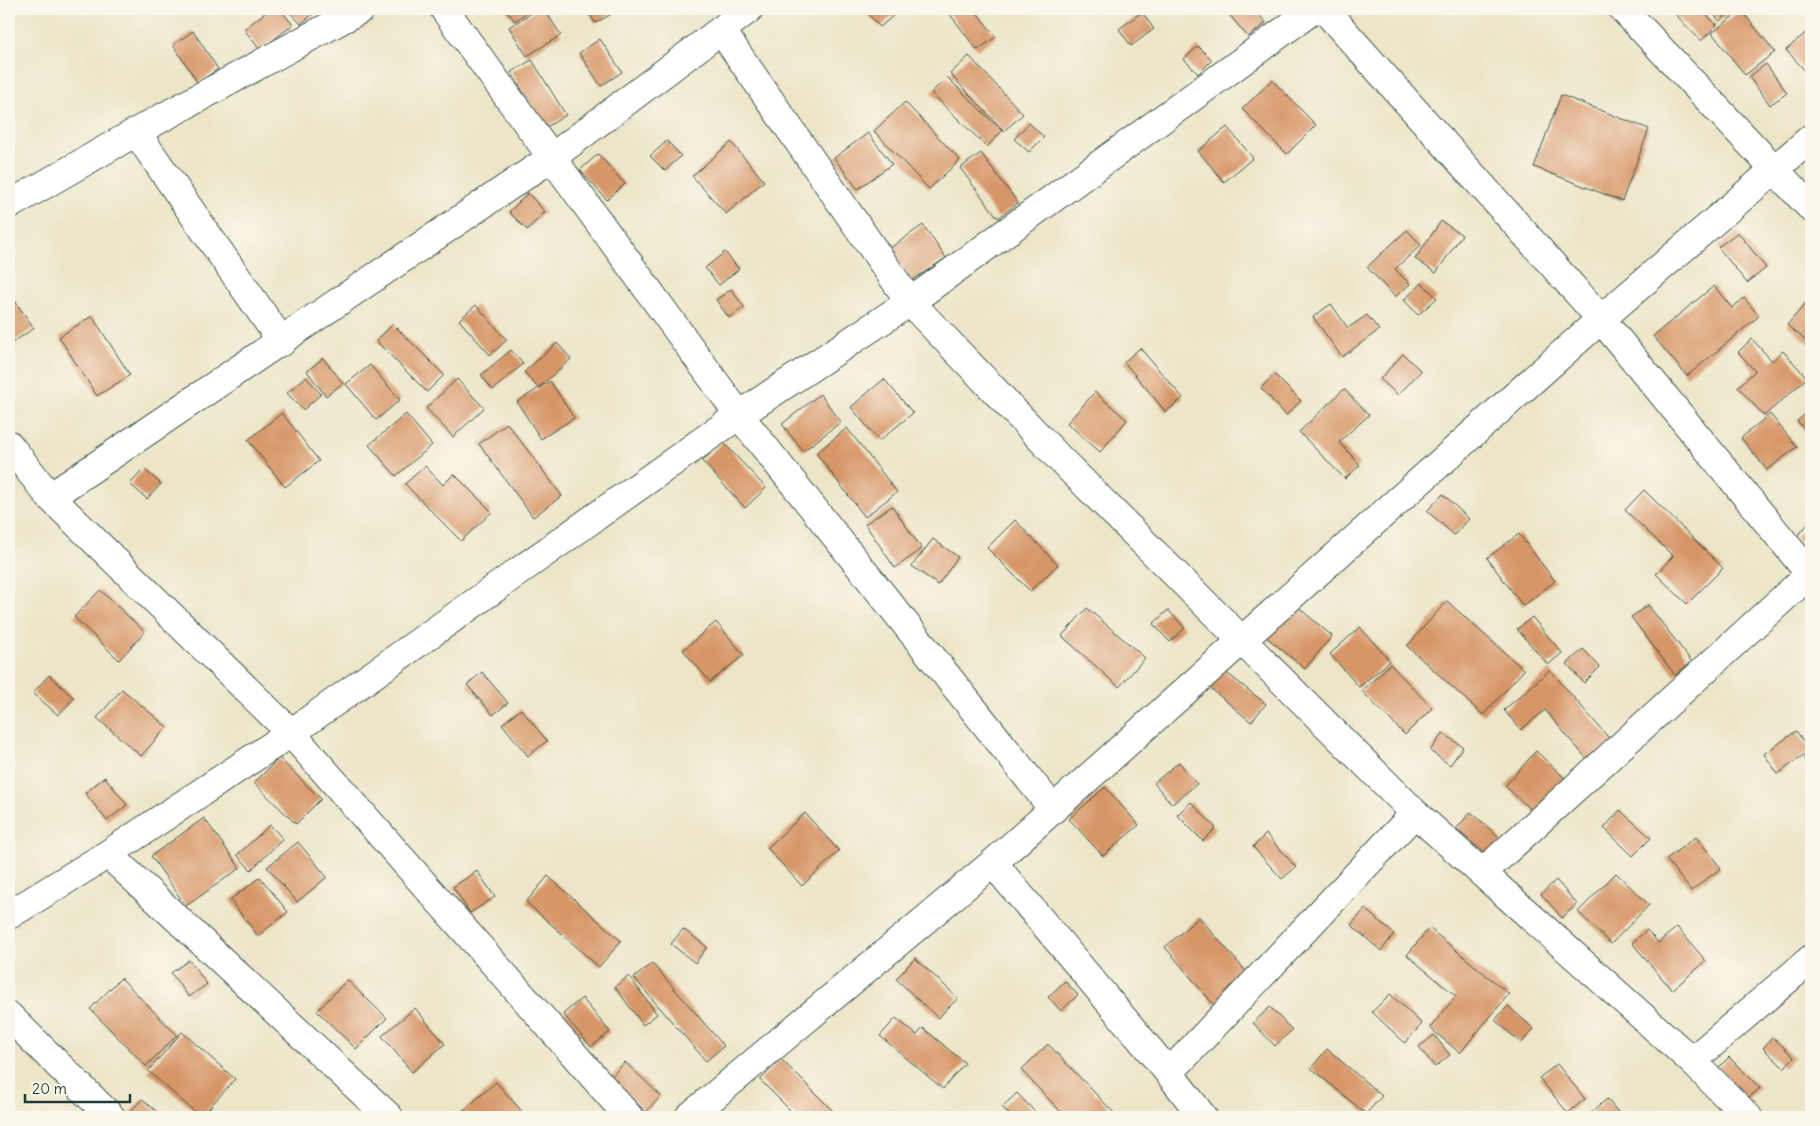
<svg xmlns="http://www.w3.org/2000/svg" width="1820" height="1126" viewBox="0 0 1820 1126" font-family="Delius,sans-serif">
  <rect width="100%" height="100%" fill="#fbf7ec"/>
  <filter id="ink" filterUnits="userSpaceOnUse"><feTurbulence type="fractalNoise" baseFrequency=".02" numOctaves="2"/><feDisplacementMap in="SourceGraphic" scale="10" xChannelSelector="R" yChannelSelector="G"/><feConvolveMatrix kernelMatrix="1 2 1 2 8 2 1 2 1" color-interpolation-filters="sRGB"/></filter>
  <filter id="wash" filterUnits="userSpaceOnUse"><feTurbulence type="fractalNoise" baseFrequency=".0096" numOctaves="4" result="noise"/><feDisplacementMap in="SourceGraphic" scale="20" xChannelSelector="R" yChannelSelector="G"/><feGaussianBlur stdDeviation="1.12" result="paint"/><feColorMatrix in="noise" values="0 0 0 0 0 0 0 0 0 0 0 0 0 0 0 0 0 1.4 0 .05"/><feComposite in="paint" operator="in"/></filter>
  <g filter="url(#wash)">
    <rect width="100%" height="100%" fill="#ece5c7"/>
    <g id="blocks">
      <path fill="#d79667" d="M270,9H280L293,25L260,50L244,29Z
        M287,9H319L301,24Z
        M505,9H531L515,21Z
        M538,9H544L561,35L527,56L509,27Z
        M587,9H621L595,23Z
        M863,9H901L880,27Z
        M946,9H974L996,37L977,50Z
        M1233,9H1254L1266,23L1248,37L1228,13Z
        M1670,9H1701L1717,25L1701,41Z
        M1708,9H1733L1720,21Z
        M1741,10L1775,52L1745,75L1712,33Z
        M1142,12L1154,29L1131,46L1119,29Z
        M1811,28V77L1786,50Z
        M193,31L218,69L198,83L173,45Z
        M600,39L622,72L601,86L579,53Z
        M1198,46L1212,60L1198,74L1184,59Z
        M969,56L1023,114L1004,131L950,74Z
        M532,60L566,115L545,128L511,72Z
        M1766,64L1787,93L1770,105L1749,77Z
        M947,77L1002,131L987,147L931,93Z
        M1272,80L1316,125L1287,154L1242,109Z
        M1561,95L1649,129L1622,201L1534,167Z
        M905,102L960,160L929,189L874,131Z
        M1029,123L1044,137L1029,152L1014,139Z
        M1227,127L1253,158L1224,182L1198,151Z
        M868,133L892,164L858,189L834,158Z
        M667,141L681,156L665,171L650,156Z
        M731,142L764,181L726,214L692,176Z
        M981,153L1018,203L998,218L960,168Z
        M598,154L625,184L607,200L580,170Z
        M528,193L545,212L527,230L509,212Z
        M1441,221L1462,235L1436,273L1415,259Z
        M923,225L946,258L911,281L890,248Z
        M1407,230L1421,245L1395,269L1410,284L1395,297L1367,267Z
        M1738,232L1766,268L1747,283L1718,247Z
        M725,252L739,269L719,285L705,268Z
        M1422,283L1437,298L1418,315L1404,300Z
        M1714,286L1732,308L1744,298L1759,316L1687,376L1653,336Z
        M731,289L744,307L729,318L716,300Z
        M9,293L34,328L9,345Z
        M1811,297V345L1787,325Z
        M1331,304L1348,328L1367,315L1379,330L1342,357L1313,317Z
        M476,305L507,340L490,355L459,320Z
        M92,316L130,375L97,396L59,337Z
        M393,324L444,375L427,392L376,341Z
        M1752,339L1772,361L1783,351L1807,378L1764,416L1738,387L1755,371L1738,352Z
        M557,343L571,359L538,388L524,372Z
        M1140,348L1183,398L1166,412L1124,362Z
        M511,350L523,364L493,390L481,375Z
        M1403,354L1421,371L1398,395L1380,379Z
        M323,358L343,383L326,396L307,371Z
        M370,365L400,400L376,420L346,384Z
        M1274,374L1301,401L1286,415L1261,388Z
        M306,377L321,394L303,410L287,393Z
        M457,379L484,408L453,437L426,408Z
        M884,379L913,413L879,441L851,407Z
        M550,381L574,418L541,439L517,402Z
        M1344,389L1369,415L1339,442L1360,465L1345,479L1299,432Z
        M1095,392L1127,420L1100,452L1067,423Z
        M820,394L841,422L803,451L782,424Z
        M1811,409V437L1797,421Z
        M282,413L319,461L285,487L248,440Z
        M406,414L432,445L396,476L369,445Z
        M1770,414L1797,447L1767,470L1741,438Z
        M507,423L562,496L533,517L479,444Z
        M847,428L897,492L865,517L816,453Z
        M723,442L766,488L745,508L702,461Z
        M425,466L443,485L454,474L492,512L461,541L405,484Z
        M144,469L161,484L147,499L130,484Z
        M1644,490L1723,568L1687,604L1656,574L1673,556L1625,510Z
        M1443,494L1469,519L1454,535L1427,511Z
        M892,506L922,549L895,568L865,524Z
        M1015,520L1058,565L1030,591L987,548Z
        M1811,521V552L1796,537Z
        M1519,534L1555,581L1523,606L1487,558Z
        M933,539L958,557L938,585L912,566Z
        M100,590L145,632L119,660L74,617Z
        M1447,601L1524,670L1483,715L1407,646Z
        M1292,602L1332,636L1305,669L1264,635Z
        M1648,605L1692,662L1675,675L1631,617Z
        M1087,608L1145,658L1119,687L1062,636Z
        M1168,610L1185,628L1170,642L1153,624Z
        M1532,617L1562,653L1548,665L1517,629Z
        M716,622L744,655L710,682L683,650Z
        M1360,627L1390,661L1359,687L1330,654Z
        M1583,649L1600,667L1584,683L1567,664Z
        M1390,664L1432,708L1405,735L1362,691Z
        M1223,670L1266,704L1251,722L1209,687Z
        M1550,670L1614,744L1591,764L1545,710L1521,730L1504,710Z
        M482,672L508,703L493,715L467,685Z
        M49,675L74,698L58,715L33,693Z
        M122,689L167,727L141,756L97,718Z
        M521,709L547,741L528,756L502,724Z
        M1796,731L1810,750L1778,774L1764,754Z
        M1443,733L1463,747L1450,765L1430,751Z
        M1536,751L1570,783L1539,817L1505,786Z
        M1811,753V768L1804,758Z
        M279,758L321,799L296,824L254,783Z
        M1179,762L1197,784L1172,804L1154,783Z
        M105,777L127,805L107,821L85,793Z
        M1105,787L1139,825L1103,856L1069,819Z
        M1191,802L1216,828L1203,841L1177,815Z
        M1620,810L1651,838L1633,856L1604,828Z
        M1471,812L1502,840L1488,856L1456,829Z
        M805,813L839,851L802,886L767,848Z
        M204,818L240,868L186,906L151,856Z
        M270,825L283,839L251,870L237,855Z
        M1266,834L1296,867L1282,879L1253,847Z
        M1696,837L1721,868L1691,891L1666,859Z
        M298,842L327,877L297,902L267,867Z
        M477,871L495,897L470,913L453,887Z
        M1616,873L1649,905L1611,944L1578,912Z
        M548,876L621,941L599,967L526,902Z
        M260,877L288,912L258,936L230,900Z
        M1556,880L1577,904L1562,918L1541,894Z
        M1365,909L1394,934L1381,951L1351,925Z
        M1199,917L1249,975L1214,1005L1165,947Z
        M1677,927L1706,961L1672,990L1632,943L1647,930L1658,943Z
        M1429,928L1509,994L1460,1053L1430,1028L1456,996L1407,955Z
        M683,929L707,947L695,963L671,944Z
        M915,958L958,998L938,1018L896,979Z
        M189,960L207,984L189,997L171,973Z
        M652,963L724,1046L706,1061L634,978Z
        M629,976L657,1014L643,1025L615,987Z
        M121,978L177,1035L146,1066L90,1009Z
        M347,980L387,1018L356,1049L317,1011Z
        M1065,981L1078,995L1061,1011L1048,997Z
        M1390,994L1422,1024L1405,1043L1372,1012Z
        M582,998L610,1032L591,1047L563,1014Z
        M1508,1006L1534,1029L1521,1043L1495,1020Z
        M1270,1007L1292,1030L1275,1046L1253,1023Z
        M415,1008L445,1044L412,1072L382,1036Z
        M896,1018L917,1035L923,1028L965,1063L943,1089L880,1036Z
        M182,1032L235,1079L201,1117L148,1071Z
        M1434,1035L1450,1055L1435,1067L1419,1047Z
        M1773,1037L1794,1057L1784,1068L1763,1048Z
        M1048,1044L1118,1117L1057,1116L1061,1112L1021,1070Z
        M1327,1049L1382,1096L1366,1114L1311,1068Z
        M1729,1057L1760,1088L1744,1102L1715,1071Z
        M781,1059L839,1117H797L760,1080Z
        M625,1062L661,1096L646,1112L610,1078Z
        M1557,1064L1585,1099L1568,1113L1539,1078Z
        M496,1082L527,1117H476L474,1115L472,1117H456Z
        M1017,1093L1035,1112L1030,1117H1012L1002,1107Z
        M142,1099L163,1117H134L129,1113Z
        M1607,1099L1622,1117H1586Z"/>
    </g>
  </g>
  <g filter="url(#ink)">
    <use href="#blocks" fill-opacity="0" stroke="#3e564a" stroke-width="1"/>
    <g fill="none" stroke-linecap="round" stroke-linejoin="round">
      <g stroke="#3e564a" stroke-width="30">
        <path id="street" d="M444,9L739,415L1053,809
          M1324,9L1601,319L1810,574
          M1623,9L1811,208
          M721,30L910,302L1060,459L1415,813L1692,1061L1748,1117
          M136,132L282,342
          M9,205L136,132L361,9
          M9,445L50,497L291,733L629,1117
          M50,497L551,158L749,9
          M108,854L389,1117
          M993,863L1169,1073L1203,1117
          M1482,873L1811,573
          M9,915L108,854L291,733L739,415L910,302L1314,9
          M9,1016L111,1117
          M1692,1061L1811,959
          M1169,1073L1415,813
          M689,1117L993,863L1601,319L1811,138"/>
      </g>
      <use href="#street" stroke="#fff" stroke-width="28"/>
    </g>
  </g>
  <rect width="1820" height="1126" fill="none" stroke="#fbf7ec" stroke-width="30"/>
  <path d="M25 1094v8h105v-8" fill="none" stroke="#1f3d34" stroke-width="2.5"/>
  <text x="32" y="1094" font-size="15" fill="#1f3d34" stroke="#fbf7ec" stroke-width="4" paint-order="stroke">20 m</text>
</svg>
